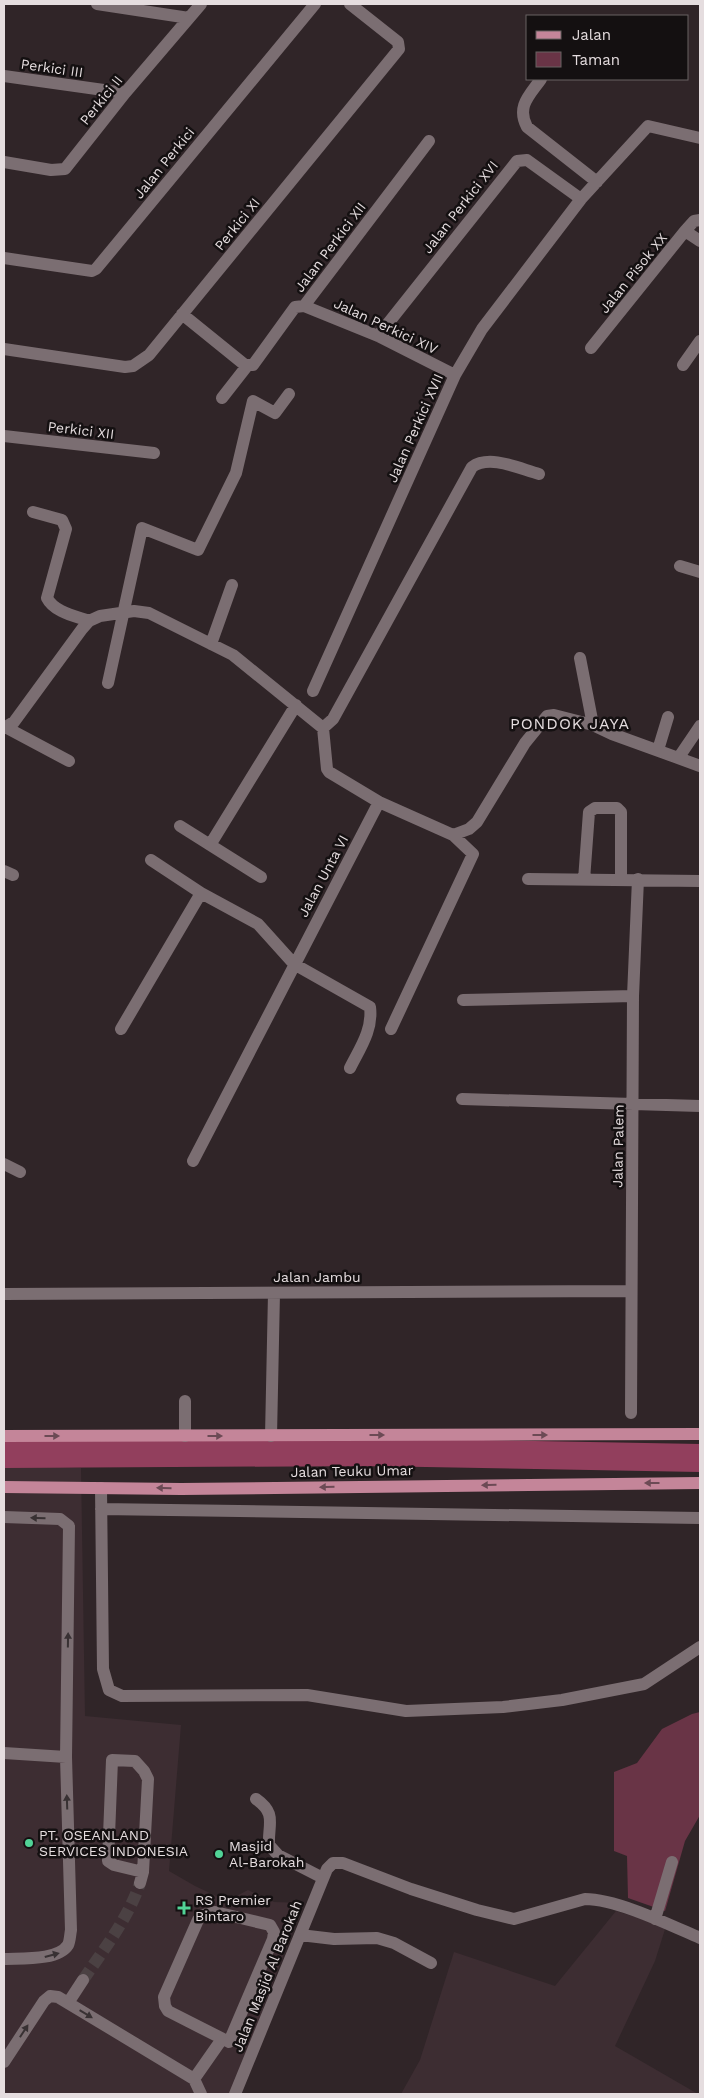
<svg xmlns="http://www.w3.org/2000/svg" width="704" height="2098" viewBox="0 0 704 2098" font-family="'Work Sans',sans-serif">
  <rect width="100%" height="100%" fill="#302528"/>
  <path fill="#3d2d32" d="M4,1464L81,1468L85,1716L181,1725L169,1871L195,1886L227,1901L248,1890L274,1902L303,1903L231,2094H4Z
    M616,1911L666,1926L655,1961L615,2046L698,2094L700,2091V2094H401L420,2060L454,1952L555,1986Z"/>
  <path fill="#693446" d="M700,1712V1815L685,1841L665,1911L628,1898L627,1856L614,1851V1772L637,1763L662,1729L692,1714Z"/>
  <g fill="none" stroke-linecap="round" stroke-linejoin="round">
    <path stroke="#923f5d" stroke-width="28" d="M4,1454L370,1452L700,1458"/>
    <path stroke="#4b4143" stroke-width="12" stroke-dasharray="12 6" stroke-linecap="butt" d="M83,1980C104,1949 128,1919 140,1883"/>
    <path stroke="#7b6e72" stroke-width="12" d="M97,4L189,18
      M4,76L125,93
      M541,79C530,95 516,106 527,127L597,182
      M4,162L51,170L65,169L125,93L201,4
      M685,231L700,241
      M4,258L92,271L96,269L315,4
      M304,306L378,336L455,375
      M182,314L245,365H253L295,307L304,306L429,141
      M378,336L517,161L527,160L581,199
      M591,348L685,231L694,221L700,220
      M4,349L125,367L133,366L149,355L399,49L398,42L350,4
      M683,365L700,341
      M222,398L247,366
      M4,436L154,453
      M33,512L62,520L66,529L47,598C54,612 75,616 89,621
      M680,566L700,572
      M211,644L232,585
      M580,658L593,725
      M108,683L142,528L198,550L236,473L253,401L275,413L289,394
      M313,691L455,375L482,329L581,199L648,126L700,138
      M4,728L14,722L82,629L89,621L100,616L134,611L149,613L233,655L323,728L327,769L329,772L379,802L453,835L469,829L477,822L525,743L547,716L554,715L593,725L612,734L700,766
      M7,728L69,761
      M323,728L333,719L472,467C490,454 520,469 539,474
      M658,750L668,717
      M679,757L700,726
      M180,826L261,877
      M210,845L296,705
      M151,860L201,893
      M4,871L13,875
      M528,879L700,881
      M584,880L589,812L595,808H617L621,812V880
      M463,1000L633,996
      M121,1029L201,893L258,924L294,964L370,1007C373,1030 360,1048 350,1068
      M391,1029L473,854L453,835
      M462,1099L700,1106
      M193,1161L379,802
      M4,1164L20,1172
      M4,1294L631,1291
      M631,1413L633,996L638,879
      M185,1436V1401
      M271,1436L274,1293
      M101,1488L103,1669L109,1690L122,1696L307,1695L406,1711L503,1707L562,1700L644,1684L700,1647
      M101,1509L700,1518
      M4,1517L60,1519L69,1526L66,1757L71,1930C70,1935 70,1941 68,1945C58,1961 20,1958 4,1959
      M4,1753L66,1757
      M256,1799C277,1814 268,1823 269,1845L278,1855L323,1878
      M140,1883L143,1872L148,1779L144,1771L135,1761L112,1760L108,1861L114,1865L143,1872
      M215,1912L270,1925L274,1932L273,1939L229,2042L168,2011L165,2006L164,1997L198,1920L203,1915Z
      M655,1919L672,1862
      M300,1935L334,1939L377,1938L394,1943L431,1963
      M68,2003L83,1980
      M4,2062L44,2001L50,1996L58,1997L194,2079L201,2094
      M194,2079L222,2039
      M235,2094L327,1869L333,1863H343L411,1889L477,1910L514,1919L585,1899C617,1899 670,1925 700,1938"/>
    <path stroke="#c48599" stroke-width="12" d="M4,1436L700,1434
      M4,1487L181,1489L700,1483"/>
  </g>
  <defs><path id="oneway-solid" d="M-6-.8H1V-3.2L6.5 0L1 3.2V.8H-6Z" transform="scale(1.25)"/></defs>
  <g fill="#6c4a55">
    <use href="#oneway-solid" transform="translate(377 1435)"/>
    <use href="#oneway-solid" transform="translate(540 1435)"/>
    <use href="#oneway-solid" transform="translate(52 1436)"/>
    <use href="#oneway-solid" transform="translate(215 1436)"/>
    <use href="#oneway-solid" transform="translate(652 1483) rotate(-180)"/>
    <use href="#oneway-solid" transform="translate(489 1485) rotate(179)"/>
    <use href="#oneway-solid" transform="translate(327 1487) rotate(179)"/>
    <use href="#oneway-solid" transform="translate(164 1488) rotate(-179)"/>
  </g>
  <g fill="#383133">
    <use href="#oneway-solid" transform="translate(38 1518) rotate(-179)"/>
    <use href="#oneway-solid" transform="translate(68 1640) rotate(-89)"/>
    <use href="#oneway-solid" transform="translate(67 1802) rotate(-92)"/>
    <use href="#oneway-solid" transform="translate(52 1955) rotate(-15)"/>
    <use href="#oneway-solid" transform="translate(86 2014) rotate(31)"/>
    <use href="#oneway-solid" transform="translate(24 2031) rotate(-57)"/>
  </g>
  <g fill="#51d397" stroke="#141011" stroke-width="2">
    <circle cx="29" cy="1843" r="5"/>
    <circle cx="219" cy="1854" r="5"/>
    <path d="M181.5 1900.5h5v5h5v5h-5v5h-5v-5h-5v-5h5z"/>
  </g>
  <g text-anchor="middle" dominant-baseline="central" stroke-width="5" stroke-linejoin="round" paint-order="stroke">
    <g font-size="14" fill="#e5dddf" stroke="#141011">
      <text transform="translate(52 68) rotate(8)">Perkici III</text>
      <text transform="translate(101 100) rotate(-51)">Perkici II</text>
      <text transform="translate(164 163) rotate(-51)">Jalan Perkici</text>
      <text transform="translate(460 207) rotate(-52)">Jalan Perkici XVI</text>
      <text transform="translate(237 224) rotate(-51)">Perkici XI</text>
      <text transform="translate(330 247) rotate(-53)">Jalan Perkici XII</text>
      <text transform="translate(633 273) rotate(-51)">Jalan Pisok XX</text>
      <text transform="translate(386 326) rotate(25)">Jalan Perkici XIV</text>
      <text transform="translate(415 428) rotate(-66)">Jalan Perkici XVII</text>
      <text transform="translate(81 430) rotate(7)">Perkici XII</text>
      <text transform="translate(323 876) rotate(-62)">Jalan Unta VI</text>
      <text transform="translate(618 1146) rotate(-89)">Jalan Palem</text>
      <text x="317" y="1277">Jalan Jambu</text>
      <text transform="translate(352 1471) rotate(-1)">Jalan Teuku Umar</text>
      <text transform="translate(267 1976) rotate(-68)">Jalan Masjid Al Barokah</text>
    </g>
    <g font-size="14" fill="#e5dddf" stroke="#141011" text-anchor="start">
      <text x="39" y="1835">PT. OSEANLAND<tspan x="39" dy="16">SERVICES INDONESIA</tspan></text>
      <text x="229" y="1846">Masjid<tspan x="229" dy="16">Al-Barokah</tspan></text>
      <text x="195" y="1900">RS Premier<tspan x="195" dy="16">Bintaro</tspan></text>
    </g>
    <g font-size="16" letter-spacing="1" fill="#e5dddf" stroke="#141011">
      <text x="570" y="723">PONDOK JAYA</text>
    </g>
  </g>
  <rect width="704" height="2098" fill="none" stroke="#e5dddf" stroke-width="10"/>
  <rect x="526" y="15" width="162" height="65" fill="#141011" stroke="#686263"/>
  <rect x="536" y="31" width="25" height="8" fill="#c48599" stroke="#686263"/>
  <text x="572" y="40" font-size="15" fill="#e5dddf">Jalan</text>
  <rect x="536" y="52" width="25" height="15" fill="#693446" stroke="#686263"/>
  <text x="572" y="65" font-size="15" fill="#e5dddf">Taman</text>
</svg>
